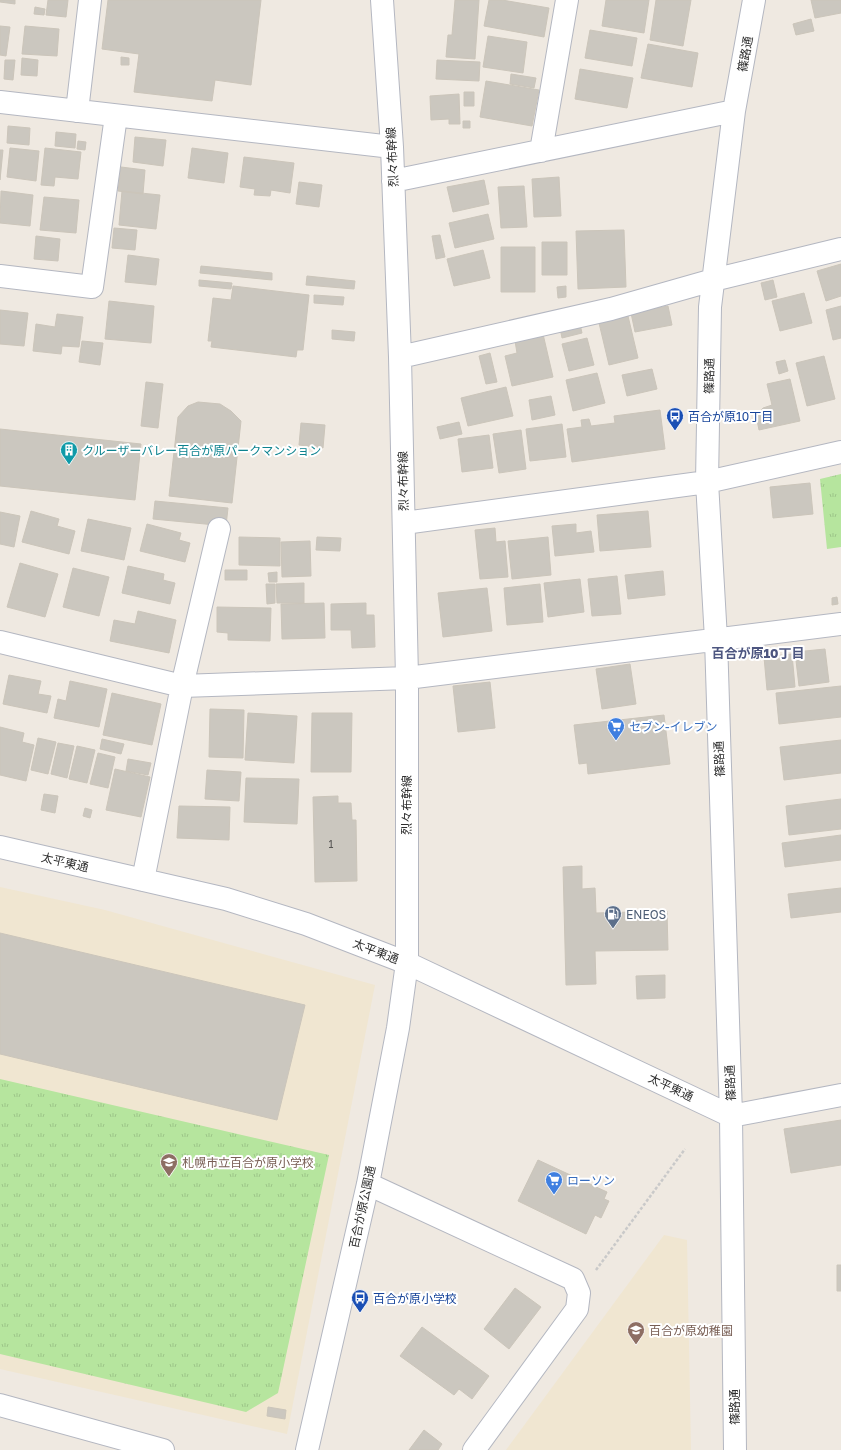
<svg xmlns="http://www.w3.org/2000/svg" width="841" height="1450" viewBox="0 0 841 1450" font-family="'Golos Text','Noto Sans JP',sans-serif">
  <defs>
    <pattern id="park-tufts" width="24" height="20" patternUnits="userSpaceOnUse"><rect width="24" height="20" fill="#b6e59e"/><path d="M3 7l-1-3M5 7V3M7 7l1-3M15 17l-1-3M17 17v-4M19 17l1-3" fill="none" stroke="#9dc588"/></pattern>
  </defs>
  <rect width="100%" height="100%" fill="#efe9e1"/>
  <path fill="#f0e6d1" d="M0,887L105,910L375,985L287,1434L0,1369Z
    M664,1235L687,1240L691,1450H506Z"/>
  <path fill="url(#park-tufts)" d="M841,474V547L827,549L820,479Z
    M0,1079L329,1155L278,1393L246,1412L0,1354Z"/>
  <path fill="#cbc7bf" stroke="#cbc5ba" d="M0,0H15V4L0,2Z
    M48,0H68L66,17L46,15Z
    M108,0H261L251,85L215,80L212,101L134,92L139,54L102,49Z
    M455,0H479L475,59L446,57L448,35H452Z
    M489,0H502L549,8L544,37L484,26Z
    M606,0H649L644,33L602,26Z
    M656,0H691L683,46L650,40Z
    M811,0H841V13L815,18Z
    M35,7L45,9L44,15L34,14Z
    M811,19L814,31L796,35L793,24Z
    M0,26L10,27L6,56L0,55Z
    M25,26L59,29L57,56L22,54Z
    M590,30L637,38L632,66L585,58Z
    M488,36L527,42L523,73L483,67Z
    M648,44L698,53L692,87L641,78Z
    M121,57L129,58V65H121Z
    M22,58L38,60L37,76L21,75Z
    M5,60H15L13,80L4,79Z
    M437,60L480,62L479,81L436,79Z
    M580,69L633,78L627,108L575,99Z
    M511,74L536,78L534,88L510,84Z
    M486,81L539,90L532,126L480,117Z
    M464,92H474V106H464Z
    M459,94L460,124H449V119L431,120L430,96Z
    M463,121H470V128H463Z
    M8,126L30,128L29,145L7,143Z
    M56,132L76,134L75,148L55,146Z
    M135,137L166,140L163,166L133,162Z
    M78,141L86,142L85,150L77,149Z
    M10,148L39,151L36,181L7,177Z
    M45,148L81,152L78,179L55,177L54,186L41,185Z
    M192,148L228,153L224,183L188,178Z
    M0,150H3L0,180Z
    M244,157L294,163L290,193L271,190L270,196L254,195L255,189L240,187Z
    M121,167L145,170L143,194L118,191Z
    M559,177L561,216L534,217L532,179Z
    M484,180L489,204L453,212L447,187Z
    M299,182L322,185L319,207L296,204Z
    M524,186L527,227L501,228L498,187Z
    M1,191L33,195L30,226L0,223Z
    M122,191L160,195L156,229L119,225Z
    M44,197L79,200L76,233L40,230Z
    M488,214L494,239L455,248L449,223Z
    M114,228L137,230L135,250L112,248Z
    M624,230L626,287L578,289L576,231Z
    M440,235L445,257L436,259L432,236Z
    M36,236L60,239L58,261L34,259Z
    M542,242H567V275H542Z
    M501,247H535V292H501Z
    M483,250L490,278L454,286L447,259Z
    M128,255L159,259L156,285L125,282Z
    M841,264V296L826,301L817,271Z
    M201,266L272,273V280L200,273Z
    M307,276L355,281L354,289L306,285Z
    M199,280L232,283L231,289L199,286Z
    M773,280L777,297L765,300L761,283Z
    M233,286L309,295L303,350H297L296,357L211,347L212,341H208L213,298L231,300Z
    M566,286V297L558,298L557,287Z
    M804,293L812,323L780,331L772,301Z
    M314,295L344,297L343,305L314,303Z
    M109,301L154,306L151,343L105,339Z
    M668,306L672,325L635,332L631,313Z
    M841,306V338L833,340L826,310Z
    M0,310L28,313L24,346L0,344Z
    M57,314L83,317L79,347L62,346L61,354L33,351L36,324L55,327Z
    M628,316L638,358L609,365L599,323Z
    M580,324L582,333L562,338L560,328Z
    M332,330L355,332L354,341L332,339Z
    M543,334L553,377L512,386L505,356L517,353L515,341Z
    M587,338L594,365L569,371L562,344Z
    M82,341L103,343L100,365L79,362Z
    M490,353L497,382L486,384L479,356Z
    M824,356L835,399L807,406L796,363Z
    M785,360L788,371L779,374L776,362Z
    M652,369L657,389L627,396L622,375Z
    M597,373L605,403L573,411L566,380Z
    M790,379L800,421L759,430L757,420L759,412L763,408L772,405L767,384Z
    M146,382L163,384L158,428L141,426Z
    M506,387L513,416L468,426L461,398Z
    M551,396L555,415L532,420L529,400Z
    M198,402L220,404L231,411L241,421L232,503L169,496L178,417L188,406Z
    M660,410L665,449L572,462L567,429L582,427L581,420L589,419L591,426L615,423L614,416Z
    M459,422L462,434L440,439L437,427Z
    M301,423L325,425L323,448L299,445Z
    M562,424L566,457L530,461L526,429Z
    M0,429L141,444L135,500L0,486Z
    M521,430L526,469L499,473L493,434Z
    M489,435L493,468L462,472L458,439Z
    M810,483L813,514L773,518L770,487Z
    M155,501L228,508L226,526L153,519Z
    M31,511L59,519L57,526L75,531L69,554L22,542Z
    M648,511L651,547L600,551L597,515Z
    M0,512L20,516L14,547L0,544Z
    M88,519L131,528L124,560L81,551Z
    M147,524L181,533L179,540L190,543L185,562L140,551Z
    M576,524V533L591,531L594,552L555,556L552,526Z
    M495,528L496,542L505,541L508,577L480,579L475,530Z
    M239,537L280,538V566L239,565Z
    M317,537L341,538L340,551L316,550Z
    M548,537L551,575L512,579L508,541Z
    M310,541L311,576L282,577L281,542Z
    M20,563L58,574L45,617L7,607Z
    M128,566L164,574L163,580L175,583L170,604L122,593Z
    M73,568L109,577L99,616L63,607Z
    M225,570H247V580H225Z
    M663,571L665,595L628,599L625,575Z
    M277,572V582H269L268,573Z
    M617,576L621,614L592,616L588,579Z
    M580,579L584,612L548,617L544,583Z
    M304,583V603H277L276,584Z
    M266,584H275V603L267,604Z
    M540,584L543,622L507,625L504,588Z
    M487,588L492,631L443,637L438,593Z
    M837,597L838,604L832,605V598Z
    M324,603L325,638L282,639L281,604Z
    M366,603V615H374L375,647L352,648L351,630H331V604Z
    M217,607L271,608L270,641L228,640V633L217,632Z
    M138,611L176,620L169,653L110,641L114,620L135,624Z
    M825,649L829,682L799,686L795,652Z
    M792,654L795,687L767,690L764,657Z
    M630,664L636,704L602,709L596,669Z
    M9,675L41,681L38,694L51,696L47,713L3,704Z
    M70,681L107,689L99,727L54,718L58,699L66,701Z
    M490,682L495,728L458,732L453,686Z
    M841,686V717L779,724L776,693Z
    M112,693L161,704L152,745L103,735Z
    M210,709L244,710L243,758L209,757Z
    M248,713L297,716L294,763L245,760Z
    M312,713H352L351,772H311Z
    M664,715L670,764L588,774L587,763L579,764L574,725Z
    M0,727L24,733L22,742L34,745L26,781L0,775Z
    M38,738L56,742L48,774L31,770Z
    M102,739L124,744L121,754L100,749Z
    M841,740V773L784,780L780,747Z
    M58,743L74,746L67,778L51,774Z
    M77,746L95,750L87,783L69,779Z
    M98,753L115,757L108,788L90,784Z
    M128,759L151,763L148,775L126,771Z
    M115,769L150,777L141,817L106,810Z
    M207,770L241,772L239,801L205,799Z
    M246,778L299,779L297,824L244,822Z
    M44,794L58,796L55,813L41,810Z
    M338,796V803H351L352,820H356L357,881L315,882L313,797Z
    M841,799V829L789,835L786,806Z
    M179,806L230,807L229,840L177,838Z
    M85,808L92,810L90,818L83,816Z
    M841,835V860L785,867L782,843Z
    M582,866V889L595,888L596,913L667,911L668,950L595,951L596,984L566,985L563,867Z
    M841,888V912L791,918L788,894Z
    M0,933L305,1005L277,1120L0,1054Z
    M665,975V998L637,999L636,976Z
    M841,1120V1165L791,1173L784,1129Z
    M538,1160L607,1192L604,1199L609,1201L601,1218L595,1215L586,1234L518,1201Z
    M837,1265H841V1291H837Z
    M515,1288L541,1307L509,1349L484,1329Z
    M422,1327L489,1376L472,1399L459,1389L454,1395L400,1356Z
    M268,1407L286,1410L285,1419L267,1416Z
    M424,1430L442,1444L438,1450H409Z"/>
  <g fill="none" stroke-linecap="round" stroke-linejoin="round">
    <g stroke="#b4b7c1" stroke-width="24">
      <path id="minor" d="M0,102L392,147
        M77,111L90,0
        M541,151L567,0
        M393,181L734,111
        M0,276L92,287L116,116
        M400,357L611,309L713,280L841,249
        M404,523L707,482L841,452
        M0,642L182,686L407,678L841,624
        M0,847L226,899L306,924L407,963L731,1116L841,1095
        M143,880L182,686L219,529
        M368,1184L573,1279L579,1293L577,1309L474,1450
        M0,1405L163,1450
        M307,1450L368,1184L398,1028L407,963V678L400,357L392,147L382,0
        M735,1450L731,1116L716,639L707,482L710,307L734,111L754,0"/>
    </g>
    <path stroke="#c9c9c9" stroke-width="2.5" stroke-dasharray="3 2" stroke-linecap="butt" d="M596,1270L685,1149"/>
    <use href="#minor" stroke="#fff" stroke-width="22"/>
  </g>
  <defs>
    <g id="bus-pin" transform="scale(0.9)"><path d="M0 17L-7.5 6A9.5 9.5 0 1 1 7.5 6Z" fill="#1a4fb4" stroke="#fff"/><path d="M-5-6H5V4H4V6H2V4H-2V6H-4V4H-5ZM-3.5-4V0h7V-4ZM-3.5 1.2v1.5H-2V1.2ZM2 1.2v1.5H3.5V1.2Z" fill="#fff"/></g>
    <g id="building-pin" transform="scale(0.9)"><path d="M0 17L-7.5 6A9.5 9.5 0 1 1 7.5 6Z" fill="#0f9aa8" stroke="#fff"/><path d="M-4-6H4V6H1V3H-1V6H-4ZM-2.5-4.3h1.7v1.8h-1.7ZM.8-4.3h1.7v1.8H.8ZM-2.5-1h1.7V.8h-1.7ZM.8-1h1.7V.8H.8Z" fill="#fff"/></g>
    <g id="supermarket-pin" transform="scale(0.9)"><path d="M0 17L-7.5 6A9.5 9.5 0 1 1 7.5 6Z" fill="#3f7fe0" stroke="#fff"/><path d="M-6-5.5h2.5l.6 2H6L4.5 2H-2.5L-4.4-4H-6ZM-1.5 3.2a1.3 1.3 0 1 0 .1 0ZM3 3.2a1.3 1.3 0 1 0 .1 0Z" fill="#fff"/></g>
    <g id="fuel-pin" transform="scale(0.9)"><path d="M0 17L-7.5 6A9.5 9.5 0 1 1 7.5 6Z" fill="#5c6f8a" stroke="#fff"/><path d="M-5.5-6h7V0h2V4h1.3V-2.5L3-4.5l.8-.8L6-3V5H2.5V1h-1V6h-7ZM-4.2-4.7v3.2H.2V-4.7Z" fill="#fff"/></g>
    <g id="school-pin" transform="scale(0.9)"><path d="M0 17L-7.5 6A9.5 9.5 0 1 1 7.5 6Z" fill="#8d6e63" stroke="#fff"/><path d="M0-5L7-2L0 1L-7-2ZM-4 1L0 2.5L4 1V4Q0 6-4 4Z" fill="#fff"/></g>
  </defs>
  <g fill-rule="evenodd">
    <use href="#bus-pin" x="675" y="416"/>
    <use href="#building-pin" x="69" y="450"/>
    <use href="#supermarket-pin" x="616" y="726"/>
    <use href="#fuel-pin" x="613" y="914"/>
    <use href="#school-pin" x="169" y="1162"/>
    <use href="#supermarket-pin" x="554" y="1180"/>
    <use href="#bus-pin" x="360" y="1298"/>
    <use href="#school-pin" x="636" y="1330"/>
  </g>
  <g text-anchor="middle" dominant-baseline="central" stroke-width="4" stroke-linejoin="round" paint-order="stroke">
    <g font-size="10" fill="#555452">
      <text x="331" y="844">1</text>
    </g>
    <g font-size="12" fill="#2e2e2e" stroke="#fff">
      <text transform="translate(745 54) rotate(-80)">篠路通</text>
      <text transform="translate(392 157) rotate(-93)">烈々布幹線</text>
      <text transform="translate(709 376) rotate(-89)">篠路通</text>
      <text transform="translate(403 481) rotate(-91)">烈々布幹線</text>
      <text transform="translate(719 759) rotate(-92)">篠路通</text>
      <text transform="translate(406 805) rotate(-90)">烈々布幹線</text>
      <text transform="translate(65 862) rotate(13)">太平東通</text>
      <text transform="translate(376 951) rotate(21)">太平東通</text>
      <text transform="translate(730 1083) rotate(-92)">篠路通</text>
      <text transform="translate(671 1087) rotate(25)">太平東通</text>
      <text transform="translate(362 1207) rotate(-78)">百合が原公園通</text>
      <text transform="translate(734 1407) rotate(-90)">篠路通</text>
    </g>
    <g font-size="12" fill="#164399" stroke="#fff" text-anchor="start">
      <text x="688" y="416">百合が原10丁目</text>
      <text x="373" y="1298">百合が原小学校</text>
    </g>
    <g font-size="12" fill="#0d838f" stroke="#fff" text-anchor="start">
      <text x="82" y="450">クルーザーバレー百合が原パークマンション</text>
    </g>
    <g font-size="12" fill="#366cbe" stroke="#fff" text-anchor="start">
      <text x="629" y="726">セブン-イレブン</text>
      <text x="567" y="1180">ローソン</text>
    </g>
    <g font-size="12" fill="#4e5e75" stroke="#fff" text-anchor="start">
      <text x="626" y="914">ENEOS</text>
    </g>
    <g font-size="12" fill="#785e54" stroke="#fff" text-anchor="start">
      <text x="182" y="1162">札幌市立百合が原小学校</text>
      <text x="649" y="1330">百合が原幼稚園</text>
    </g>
    <g font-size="13" font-weight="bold" fill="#4d5680" stroke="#fff">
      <text x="758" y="653">百合が原10丁目</text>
    </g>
  </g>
</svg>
